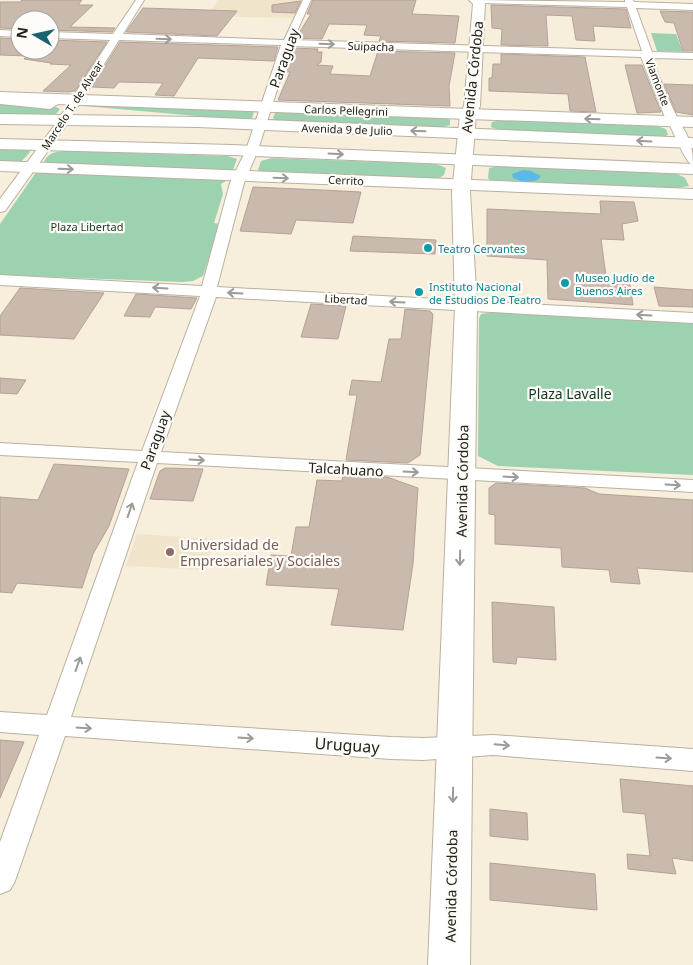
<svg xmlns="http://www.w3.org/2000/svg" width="693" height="965" viewBox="0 0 693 965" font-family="'Noto Sans',sans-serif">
  <rect width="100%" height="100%" fill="#f7eedc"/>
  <path fill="#f0e4cb" d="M218,0H302L293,18L208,16Z
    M137,534L198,538L214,539L205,570L126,566Z"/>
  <path fill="#9dd2b0" d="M651,33L676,34L683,52L657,51Z
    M0,104L56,107L60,109L55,115L48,117L0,115Z
    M84,104L251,110L254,112L252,118L242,120L84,106Z
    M280,111L444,117L450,120V125L439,128L277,121L273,118L275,113Z
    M503,120L657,126L666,129L668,135L661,138L502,131L491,127L492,122Z
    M0,150H29L30,152L21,162L0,163Z
    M65,151L228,156L237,159L233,170L228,171L52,165L44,161C50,152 55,152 65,151Z
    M272,158L436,164L446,168L444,175L436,180L262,172L258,170L261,161Z
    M500,166L677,174L685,178L689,186L677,188L491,181L488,178L489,168Z
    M37,171L229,179L221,184L223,194L214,223L220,224L203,276L193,281L182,282L0,275V224Z
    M495,312L693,323V475L498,466L478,456L479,319L481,314Z"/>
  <path fill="#5eb8e6" d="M523,170L531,171L541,176C535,185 522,182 513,178L512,174Z"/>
  <path fill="#cab9ad" stroke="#b4a297" d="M22,0H82L78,5H93L70,27L115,28L112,32L50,30V20H20V29L0,28V2H20Z
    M313,0H416L412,14L459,16L455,43L379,41L381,36L364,35L367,25L329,24L322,39L296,38L311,14H307Z
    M301,1L295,13L272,12V5Z
    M491,5L626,9L631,28L593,26L595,41L576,40L572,16L546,15L548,46L501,45L502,29L492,28Z
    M143,8L237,11L217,36L126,32Z
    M660,11L693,12V51H683L674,23L665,22Z
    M0,38L20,39V50H50V40L107,42L75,91L68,92L43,91L71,65L50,64L51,63L24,59L27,56L0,55Z
    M120,42L278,47L274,61L198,58L174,96L155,95L163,83L119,82L114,88L92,87Z
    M292,48L318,49L317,52H322L321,62L317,65L333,66L330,74L370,76L378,51L455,53L449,86L450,106L278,100L290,72H286L292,61H288Z
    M501,54L585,57L596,112L570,111L568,94L489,91V78H492L493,64H501Z
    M625,65H642L661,112L637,113Z
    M664,84L693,85V115L676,112Z
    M253,187L322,190L361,192L353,223L296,220L291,234L240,231Z
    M600,201L634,202L638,221L622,224L624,240L601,239L606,276L629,278L633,305L548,299L547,260L487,256V209L601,214Z
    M353,236L436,240L435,254L350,251Z
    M654,287L693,290V307L659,306Z
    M20,288L104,293L74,339L0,335V316Z
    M136,294L197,298L191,309L155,307L150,317L124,316Z
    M311,304L346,306L338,339L301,337Z
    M405,309L430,311L433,314L420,455L408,463L346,460L357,395H349L352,380L381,382L389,339H401Z
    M0,378L26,380L17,394L0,393Z
    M54,464L129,469L109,526L93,554L82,588L17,583L12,593L0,592V497L38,500Z
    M165,468L203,469L193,501L150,499L160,471Z
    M343,475L387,477L418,488L413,564L403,630L331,625L339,589L266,585L271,555L291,556L296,527H309L317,480L342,481Z
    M496,483L585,488L599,494L693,500V572L637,568L640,584L611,582L609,570L562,567L561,548L495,544V515L489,514V488Z
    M492,602L554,607L556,660L517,657L516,664L493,662Z
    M0,740L24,742L0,798Z
    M620,779L693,786V861L672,858L676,874L628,869L627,854L650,856L645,814L623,812Z
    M490,809L527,813L528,840L490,836Z
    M490,863L595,874L597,910L490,900Z"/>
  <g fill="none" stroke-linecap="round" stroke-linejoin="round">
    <g stroke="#b9b1a0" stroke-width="2">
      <path id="street" d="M136,0H144L123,34L284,40L303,0H311L293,40L642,51L627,7L482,3L478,0L625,2V0H633L634,2L693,4V10L636,8L652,52L693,53V59L651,58C659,76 666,94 674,111C685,134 693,138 693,165C684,163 672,125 664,115L641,57L291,46L258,150L244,183L217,287L693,313V323L216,297L161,452L693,480V492L157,463L71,717L391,737L423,738L493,735L693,749V771L493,755L423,760L391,759L65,736L15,881L10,890L0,894V842L39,735L0,732V712L47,715L138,462L0,455V443L142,451L200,296L0,285V275L202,286L230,183L246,150L281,45L119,40L65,127L5,211L0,212V199L54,126L110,40L50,38V32L113,34Z
        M0,30L20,31V37L0,36Z"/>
    </g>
    <g stroke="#b9b1a0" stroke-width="2">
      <path id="secondary" d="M0,92L693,117V127L0,102Z
        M0,161L693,189V199L0,171Z"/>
    </g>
    <g stroke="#b9b1a0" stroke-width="2">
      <path id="primary" d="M469,0H483L485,3L480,106L476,114L470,193L477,306L470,965H428L455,306L452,193L460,114L464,106L473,4Z"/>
    </g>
    <g stroke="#b9b1a0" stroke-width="2">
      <path id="highway" d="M0,94L50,99L58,104L50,109L0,104Z
        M0,114L198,117L693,138V148L198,127L0,124Z
        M0,139L232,145L693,164V174L232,155L0,149Z"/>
    </g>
    <use href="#street" fill="#fff" fill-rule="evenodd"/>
    <use href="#secondary" fill="#fff" fill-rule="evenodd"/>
    <use href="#primary" fill="#fff" fill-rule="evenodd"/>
    <use href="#highway" fill="#fff" fill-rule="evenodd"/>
  </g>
  <defs><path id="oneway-shaft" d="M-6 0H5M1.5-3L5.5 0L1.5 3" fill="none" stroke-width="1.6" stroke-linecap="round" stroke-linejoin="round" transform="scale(1.25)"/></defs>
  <g stroke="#9c9b98">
    <use href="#oneway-shaft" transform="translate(164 39) rotate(2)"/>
    <use href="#oneway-shaft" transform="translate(327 44) rotate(2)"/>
    <use href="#oneway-shaft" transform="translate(592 119) rotate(-178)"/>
    <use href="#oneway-shaft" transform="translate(418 131) rotate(-178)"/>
    <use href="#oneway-shaft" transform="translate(644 141) rotate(-177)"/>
    <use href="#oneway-shaft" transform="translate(336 154) rotate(3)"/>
    <use href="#oneway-shaft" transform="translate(66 169) rotate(2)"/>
    <use href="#oneway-shaft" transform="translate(281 178) rotate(2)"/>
    <use href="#oneway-shaft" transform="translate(160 288) rotate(-177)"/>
    <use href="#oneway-shaft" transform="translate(235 293) rotate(-177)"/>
    <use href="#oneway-shaft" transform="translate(397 302) rotate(-177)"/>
    <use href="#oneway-shaft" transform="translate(644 315) rotate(-177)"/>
    <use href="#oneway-shaft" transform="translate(197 460) rotate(3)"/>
    <use href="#oneway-shaft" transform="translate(411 472) rotate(3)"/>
    <use href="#oneway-shaft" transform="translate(511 477) rotate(3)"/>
    <use href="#oneway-shaft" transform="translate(673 485) rotate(3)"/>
    <use href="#oneway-shaft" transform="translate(130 510) rotate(-71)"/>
    <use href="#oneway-shaft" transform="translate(460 558) rotate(91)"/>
    <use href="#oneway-shaft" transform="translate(78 664) rotate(-71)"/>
    <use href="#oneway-shaft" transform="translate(84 728) rotate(4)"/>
    <use href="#oneway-shaft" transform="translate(246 738) rotate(4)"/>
    <use href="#oneway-shaft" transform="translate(502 745) rotate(5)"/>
    <use href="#oneway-shaft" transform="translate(664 758) rotate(4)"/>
    <use href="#oneway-shaft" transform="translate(453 795) rotate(91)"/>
  </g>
  <g fill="#0f9aa8" stroke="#fefcf8" stroke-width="2">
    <circle cx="428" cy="248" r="5"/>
    <circle cx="565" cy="283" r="5"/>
    <circle cx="419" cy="292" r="5"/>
  </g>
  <circle fill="#8d6e63" stroke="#fefcf8" stroke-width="2" cx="170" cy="552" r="5"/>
  <g text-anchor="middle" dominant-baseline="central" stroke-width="4.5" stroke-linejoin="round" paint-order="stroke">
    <g font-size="11" fill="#24211b" stroke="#fefcf8">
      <text transform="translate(371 46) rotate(2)">Suipacha</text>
      <text transform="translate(658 82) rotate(69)">Viamonte</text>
      <text transform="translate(72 105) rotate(-57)">Marcelo T. de Alvear</text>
      <text transform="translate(346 110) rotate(2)">Carlos Pellegrini</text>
      <text transform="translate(347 129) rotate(2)">Avenida 9 de Julio</text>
      <text transform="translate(346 180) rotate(2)">Cerrito</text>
      <text transform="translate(346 299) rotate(3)">Libertad</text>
    </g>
    <g font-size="11" fill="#123621" stroke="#fefcf8">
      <text x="87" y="226">Plaza Libertad</text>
    </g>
    <g font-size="11" fill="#0d838f" stroke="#fefcf8" text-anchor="start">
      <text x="438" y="248">Teatro Cervantes</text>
      <text x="575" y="277">Museo Judío de<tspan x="575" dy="13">Buenos Aires</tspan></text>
      <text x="429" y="286">Instituto Nacional<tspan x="429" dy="13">de Estudios De Teatro</tspan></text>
    </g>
    <g font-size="14" fill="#24211b" stroke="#fefcf8">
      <text transform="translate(284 58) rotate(-70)">Paraguay</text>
      <text transform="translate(472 77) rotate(-84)">Avenida Córdoba</text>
      <text transform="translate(155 440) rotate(-70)">Paraguay</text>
      <text transform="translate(346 469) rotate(3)">Talcahuano</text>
      <text transform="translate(462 481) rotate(-89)">Avenida Córdoba</text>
      <text transform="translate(451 886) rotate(-89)">Avenida Córdoba</text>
    </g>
    <g font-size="14" fill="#123621" stroke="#fefcf8">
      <text x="570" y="393">Plaza Lavalle</text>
    </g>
    <g font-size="14" fill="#785e54" stroke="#fefcf8" text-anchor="start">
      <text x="180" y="544">Universidad de<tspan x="180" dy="16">Empresariales y Sociales</tspan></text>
    </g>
    <g font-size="16" fill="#24211b" stroke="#fefcf8">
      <text transform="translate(347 745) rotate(4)">Uruguay</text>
    </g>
  </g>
  <g transform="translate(35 35) rotate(279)"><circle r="24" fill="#fefcf8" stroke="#a7a4a0"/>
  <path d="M0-4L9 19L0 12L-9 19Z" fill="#19636f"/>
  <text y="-8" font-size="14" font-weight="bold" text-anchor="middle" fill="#24211b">N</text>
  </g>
</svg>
